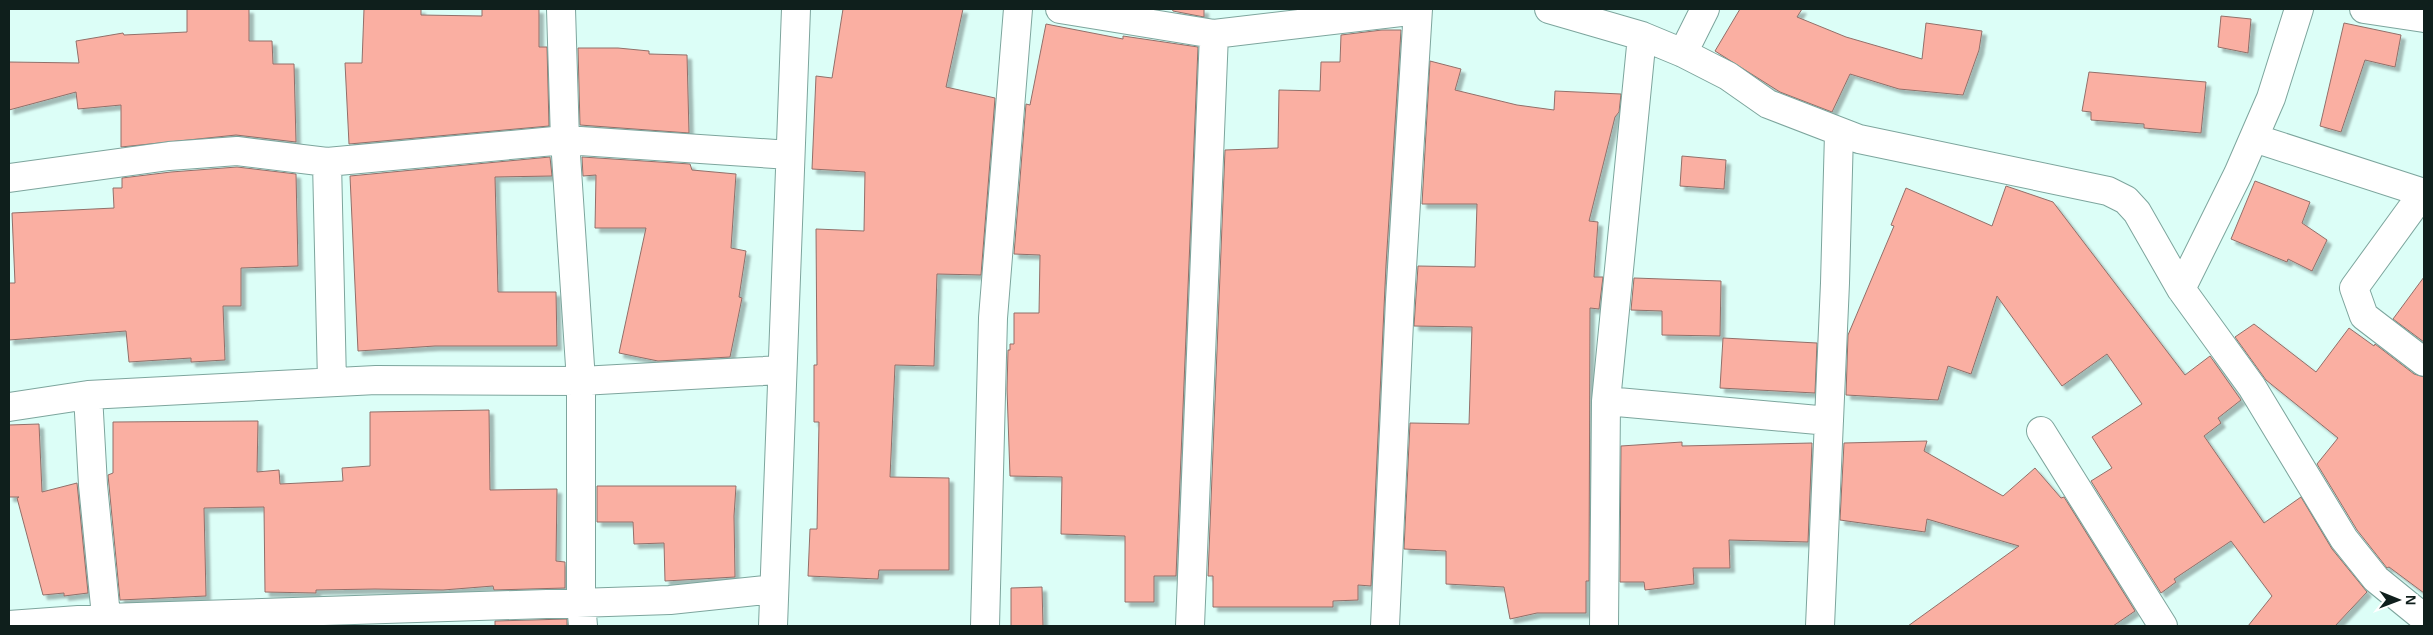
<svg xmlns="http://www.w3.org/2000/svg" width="2433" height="635" viewBox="0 0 2433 635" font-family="Helvetica,sans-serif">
  <defs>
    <filter id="shadow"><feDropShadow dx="4.5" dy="4.5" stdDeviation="1" flood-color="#0004"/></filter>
  </defs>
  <rect width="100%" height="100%" fill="#dcfef7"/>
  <path fill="#faafa2" stroke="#926f69" filter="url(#shadow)" d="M187,9H249V41H272L273,64H294L296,142L236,135L121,147V105L78,109L76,92L9,110V62L79,63L76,41L123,33L124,35L187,32Z
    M364,9H421V15L482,16V9H539V47H547L549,126L349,144L345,63H362Z
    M843,9H963L946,87L995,98L981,275L937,274L934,366L895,365L890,477L949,478V570H879L878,579L808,576L810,529H817L819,422H814V365H817L816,229L864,231L865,172L812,169L816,76L832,78Z
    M1172,9H1204V17L1173,11Z
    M1740,9H1802L1797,17L1846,37L1922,59L1926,23L1982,31L1979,50L1963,95L1899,89L1850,74L1832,112L1780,92L1715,51Z
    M2221,16L2251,19L2248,53L2218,47Z
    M2344,23L2401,35L2395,67L2365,60L2341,132L2320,126Z
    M1046,24L1123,39V36L1198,47L1176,576H1154V602H1125V536L1061,534L1062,477L1010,476L1007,389L1008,350H1010V344H1014V313H1039L1040,255L1014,254L1026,104L1030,105Z
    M1382,30H1401L1386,265L1371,586L1358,585V600L1333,601V607H1213V576H1208L1225,150L1278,148L1279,90L1320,91L1321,62H1340L1341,35Z
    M578,48H618L649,51V54L687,55L689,133L580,125Z
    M1430,61L1461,69L1455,90L1517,105L1554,110L1555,91L1621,94L1619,112L1615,117L1589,221L1598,222L1594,277H1603L1599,309L1590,308L1589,581H1586V613H1537L1510,619L1504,587L1446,584V551L1404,549L1410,423L1469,424L1472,327L1414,326L1418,266L1475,267L1477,204H1422Z
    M2089,72L2206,82L2201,133L2144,128V124L2091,120V112L2082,111Z
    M1682,156L1726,160L1724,189L1680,186Z
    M550,157L552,176L495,177L498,292H556L557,346H435L358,351L350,176Z
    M582,157L690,164L692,170L736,174L731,248L746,251L739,297L742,298L730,357L658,361L619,353L646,228H595L596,175L583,176Z
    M237,167L296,174L298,266L241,268V306H223L225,360L191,362V358L129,362L126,331L9,340V283H15L12,213L114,208L113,188H122V178L171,172Z
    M2255,181L2310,202L2302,223L2327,240L2312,271L2288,259L2287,262L2231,239Z
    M2006,186L2053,202L2185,375L2210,356L2241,400L2218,418L2221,423L2204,436L2264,523L2301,497L2332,549L2367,592L2335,626H2248L2272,596L2231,541L2174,579L2176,582L2161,593L2091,481L2112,468L2092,437L2142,404L2107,354L2062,386L1997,296L1971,374L1948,366L1938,400L1846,395L1848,335L1894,226L1891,225L1906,188L1992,226Z
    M2424,277V342L2393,319Z
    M1634,278L1721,281L1720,336L1662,335V311L1631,310Z
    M2254,324L2316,372L2349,328L2374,346L2375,344L2414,374L2424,377V593L2389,567L2387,568L2357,530L2317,464L2338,438L2266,380L2235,337Z
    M1723,338L1817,343L1815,393L1720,388Z
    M489,410L490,490L557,489L556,561L565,562V588L494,590L493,586L443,590L375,589L316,590V593L265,592L264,507L204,508L206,596L120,600L108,475L113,473V422L258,421L257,472L279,470L280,484L343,481L342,468L370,466V412Z
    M39,424L42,492L77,483L88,593L64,596V593L43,595L17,498L19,497H9V425Z
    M1927,441L1924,451L2003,496L2035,468L2061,498L2064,497L2135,611L2113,626H1908L2019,546L1927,519L1925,532L1840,520L1844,443Z
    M1682,442V446L1812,443L1808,542L1729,540L1730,568H1693L1694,584L1645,590L1644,582H1620L1621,446Z
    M597,486H736L734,516L735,577L665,581L664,543L634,544L633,522H597Z
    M1042,587L1043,626H1011V588Z
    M567,619V626H495V621Z"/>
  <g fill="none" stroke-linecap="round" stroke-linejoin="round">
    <g stroke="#7da59d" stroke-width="30">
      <path id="minor" d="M561,9L565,140L581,381V603L583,626
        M1060,9L1214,34L1418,10
        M1549,9L1642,36L1683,53L1728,76L1768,104L1859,139L2108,191L2126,200L2137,212L2181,289L2252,387L2344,539L2376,579L2424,618
        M2364,9L2424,18
        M1683,53L1705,9
        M2254,138L2424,193
        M327,162L332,382
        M9,178L169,156L237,151L327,162L565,140L790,155
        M2423,193L2354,288L2364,316L2424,362
        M2181,289L2238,174L2271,98L2299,9
        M88,395L93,485L107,626
        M1606,401L1829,421
        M9,407L88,395L376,380L581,381L782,370
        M2041,431L2163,626
        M9,625L106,618L670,600L774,589
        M773,626L796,9
        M985,626L993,318L1018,9
        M1190,626L1214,34
        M1385,626L1400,300L1418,9
        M1604,626L1606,401L1642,36
        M1820,626L1835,283L1839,133"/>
    </g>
    <use href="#minor" stroke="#fff" stroke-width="28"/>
  </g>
  <rect width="2433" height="635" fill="none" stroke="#0f1f1c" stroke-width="20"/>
  <g transform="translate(2398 600) rotate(91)" stroke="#ffffff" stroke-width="4" paint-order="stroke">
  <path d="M0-4L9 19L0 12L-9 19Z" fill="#0f1f1c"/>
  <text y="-8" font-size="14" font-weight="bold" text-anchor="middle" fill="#0f1f1c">N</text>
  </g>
</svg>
